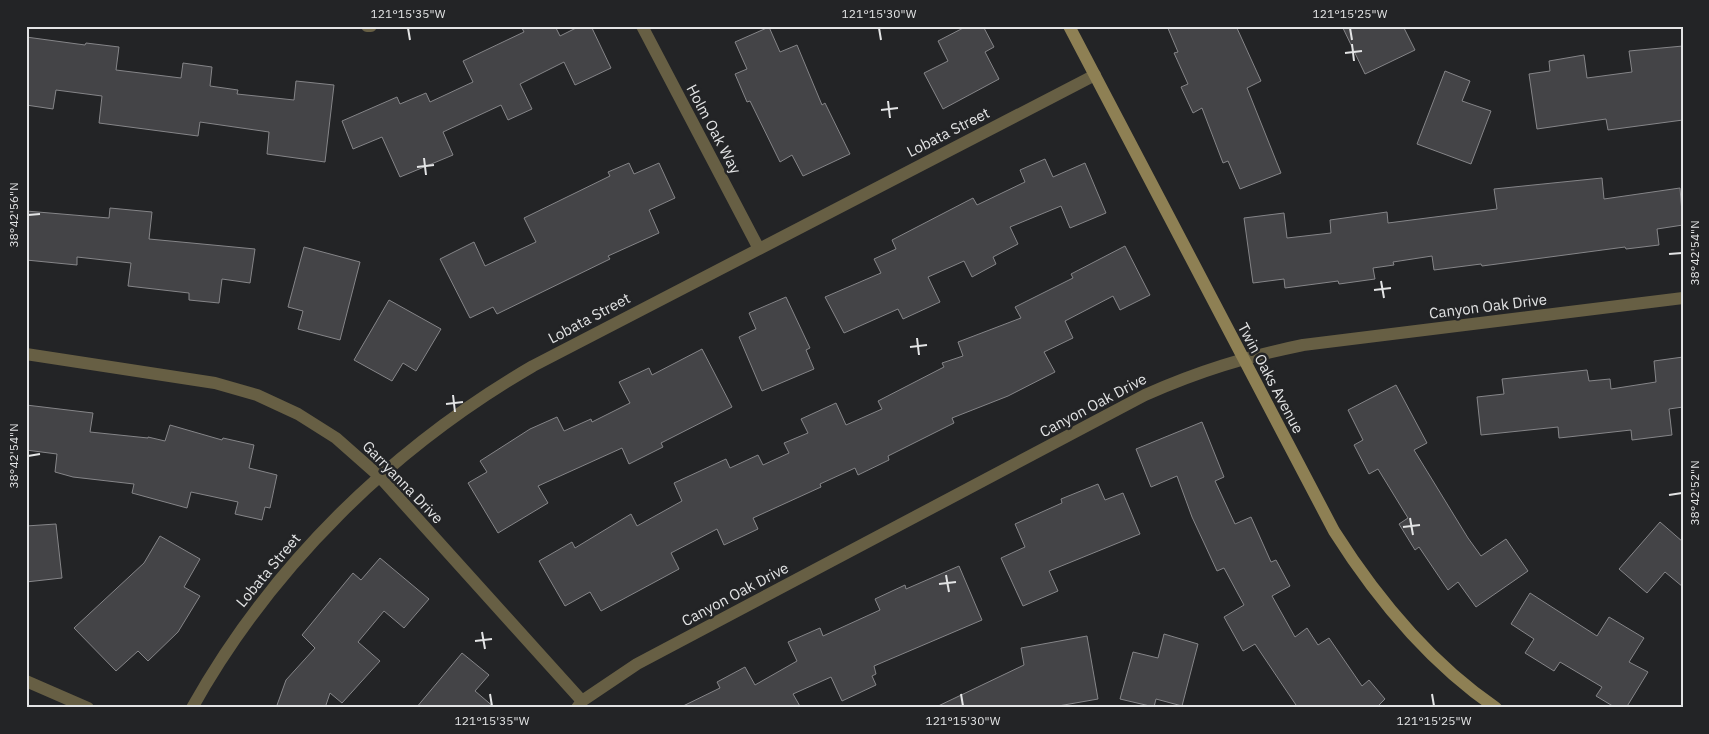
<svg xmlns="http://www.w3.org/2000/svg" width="1709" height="734" viewBox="0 0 1709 734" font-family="'IBM Plex Sans',sans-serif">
  <rect width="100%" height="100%" fill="#232426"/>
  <path fill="#444447" stroke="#858588" d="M521,26H555L560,36L580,26H591L611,68L575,85L564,62L520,84L532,109L508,120L501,105L443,132L453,155L400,177L382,137L353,149L342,121L397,97L400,104L426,93L430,102L473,82L463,61L524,32Z
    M967,26H983L994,47L985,52L999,79L943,109L924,73L948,61L938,41Z
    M1167,26H1236L1261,81L1247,88L1281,173L1240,189L1228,161L1223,163L1202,108L1193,113L1181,87L1188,84L1174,53L1178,52Z
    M1342,26H1403L1415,50L1365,74Z
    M769,27L780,52L797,45L822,105L825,103L850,154L803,176L792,155L780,162L750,101L747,102L735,74L747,69L735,42Z
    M26,37L85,45L86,43L119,47L116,70L181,78L183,63L212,67L210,86L238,90L237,94L294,100L296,81L334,85L325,162L267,154L269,132L200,122L198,136L99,123L102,96L56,90L53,109L26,105Z
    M1683,46V120L1608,130L1606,119L1537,129L1529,74L1550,71L1549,61L1584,55L1587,78L1632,72L1629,51Z
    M1445,71L1470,81L1462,101L1491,111L1471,164L1417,144Z
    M1045,159L1053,177L1085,163L1106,213L1070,228L1061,206L1010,227L1018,244L993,257L996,264L972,277L964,261L928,277L940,302L903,319L898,309L844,333L825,297L881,273L874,259L896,249L892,240L973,198L977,205L1025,182L1020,170Z
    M629,163L634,174L659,163L675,198L649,210L659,233L608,256L610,259L497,314L493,307L470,318L440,259L474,242L485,266L536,242L524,218L610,176L608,172Z
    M1602,178L1604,199L1680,188L1683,225L1657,229L1659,245L1626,249L1625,247L1482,266L1481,264L1434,270L1432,256L1393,262L1394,265L1373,268L1375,279L1339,284L1338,281L1285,288L1284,279L1253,283L1244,218L1284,213L1287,238L1331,233L1330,220L1387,212L1388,223L1497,209L1494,189Z
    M110,208L152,212L149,239L255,249L250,283L222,279L219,303L189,300V293L128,286L131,263L77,257V265L26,260V211L109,218Z
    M1125,246L1150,295L1120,310L1113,296L1065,321L1073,338L1044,352L1055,372L1008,396L952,418L954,423L888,456L889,460L858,475L855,468L820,484L821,487L753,518L758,529L724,545L717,529L671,553L679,569L601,611L590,592L565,606L539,561L572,542L575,548L631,514L637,526L682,501L674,483L726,459L730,468L758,455L763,465L789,453L784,443L808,433L801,419L836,403L846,425L882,409L878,401L944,367L942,363L963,356L958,342L1021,318L1015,307L1073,278L1071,274Z
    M304,247L360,262L340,340L298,329L303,311L288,307Z
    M786,297L810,348L806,350L814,369L762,391L739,337L756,329L749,313Z
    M389,300L441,329L416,371L403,363L392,381L354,360Z
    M702,349L732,407L661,443L663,447L629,464L622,448L538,486L548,503L498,533L468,483L487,472L480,461L530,429L557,417L564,431L591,419L592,422L630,403L619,382L649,368L652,375Z
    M1683,357V407L1669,409L1672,435L1632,440L1631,430L1559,438L1558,427L1481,435L1477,397L1504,394L1502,379L1587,370L1589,381L1610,379L1611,389L1656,382L1654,361Z
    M1396,385L1427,443L1414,450L1468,538L1481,556L1506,539L1528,571L1476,607L1458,582L1448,590L1419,547L1415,550L1399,524L1408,518L1378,469L1369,474L1354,445L1363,440L1348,410Z
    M26,405L93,413L90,432L148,438V437L165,441L170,425L222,440L223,438L254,445L249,468L277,475L270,508L265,507L262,520L235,514L238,502L191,492L187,508L132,493L134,484L73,477L55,472L57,454L26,450Z
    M1202,422L1224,477L1215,481L1235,524L1251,517L1271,562L1276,560L1290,586L1272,596L1295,637L1307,628L1318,645L1329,638L1362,686L1369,680L1385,699L1376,708H1298L1255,644L1243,651L1224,617L1244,605L1224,568L1217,571L1192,517L1177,476L1151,487L1136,449Z
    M1098,484L1105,500L1123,493L1140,534L1049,571L1058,591L1023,606L1001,558L1025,547L1015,524L1062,503L1061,499Z
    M1660,522L1683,542V587L1665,572L1647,593L1619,569Z
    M56,524L62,578L26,582V526Z
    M160,536L200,559L184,587L200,596L178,632L148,661L138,651L116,671L74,628L144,563Z
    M380,558L429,599L404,628L384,611L358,642L380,661L342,703L330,693L325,708H276L286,680L315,648L302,635L353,573L361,580Z
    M959,566L982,620L874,666L876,674L872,676L876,685L842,701L831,677L793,694L801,708H679L720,688L717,682L745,667L755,685L797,661L788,642L820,628L823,636L880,610L875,599L905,585L906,589Z
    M1530,593L1597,636L1609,617L1644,638L1629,662L1648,672L1626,708H1616L1596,696L1602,687L1560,662L1554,671L1525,653L1534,639L1511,624Z
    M1164,634L1198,644L1182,706L1156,699L1154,707L1120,699L1133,652L1158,658Z
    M1087,636L1098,699L1047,708H934L1024,665L1021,648Z
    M462,653L489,675L475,691L495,708H416Z"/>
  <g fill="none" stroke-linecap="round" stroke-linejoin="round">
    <path stroke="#675f44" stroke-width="12" d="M367,26H371
      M642,26L758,247
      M26,354L215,383L257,395L298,414L336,438L379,476L582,701
      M26,681L88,708
      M192,708C272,565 392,448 533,366L1095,75
      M577,708L582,701L637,664L1145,395C1199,371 1245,357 1303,345L1683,298"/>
    <path stroke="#8e8054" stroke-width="12" d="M1069,26L1334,531C1377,599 1429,662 1496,708"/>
  </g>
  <path fill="none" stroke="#e3e4e5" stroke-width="2" d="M408,28L410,40M879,28L881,40M1350,28L1352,40M1352,44L1354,61M1345,53L1362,51M888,101L890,118M881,110L898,108M424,158L426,175M417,167L434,165M28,215L40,214M1669,254L1682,253M1381,281L1384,298M1374,290L1391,288M917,338L919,355M910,347L927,345M453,395L455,412M446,404L463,402M28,456L40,454M1669,495L1682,493M1410,518L1413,535M1403,527L1420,525M946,575L949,592M939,584L956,582M482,632L485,649M475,641L492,639M490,694L492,706M961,694L963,706M1432,694L1434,706"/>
  <g text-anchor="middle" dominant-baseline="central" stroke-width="5" stroke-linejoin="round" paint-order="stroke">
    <g font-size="15" fill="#e3e4e5" stroke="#232426">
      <text transform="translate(714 129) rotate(62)">Holm Oak Way</text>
      <text transform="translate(948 132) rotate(-27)">Lobata Street</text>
      <text transform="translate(1488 306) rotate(-7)">Canyon Oak Drive</text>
      <text transform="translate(589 318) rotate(-28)">Lobata Street</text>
      <text transform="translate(1271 378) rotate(62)">Twin Oaks Avenue</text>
      <text transform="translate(1093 405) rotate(-28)">Canyon Oak Drive</text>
      <text transform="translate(403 482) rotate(46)">Garryanna Drive</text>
      <text transform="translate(268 570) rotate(-50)">Lobata Street</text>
      <text transform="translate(735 594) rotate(-28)">Canyon Oak Drive</text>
    </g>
  </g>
  <rect width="1709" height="734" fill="none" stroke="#232426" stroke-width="55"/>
  <rect x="28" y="28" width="1654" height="678" fill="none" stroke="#e3e4e5" stroke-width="2"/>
  <g font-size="12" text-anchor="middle" fill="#e3e4e5">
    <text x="408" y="18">121°15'35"W</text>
    <text x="879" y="18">121°15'30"W</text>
    <text x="1350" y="18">121°15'25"W</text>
    <text transform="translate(14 215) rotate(-90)" y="4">38°42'56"N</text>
    <text transform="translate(1695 253) rotate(-90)" y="4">38°42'54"N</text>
    <text transform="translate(14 456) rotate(-90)" y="4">38°42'54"N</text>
    <text transform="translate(1695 493) rotate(-90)" y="4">38°42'52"N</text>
    <text x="492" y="725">121°15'35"W</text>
    <text x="963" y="725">121°15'30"W</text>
    <text x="1434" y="725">121°15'25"W</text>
  </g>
</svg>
